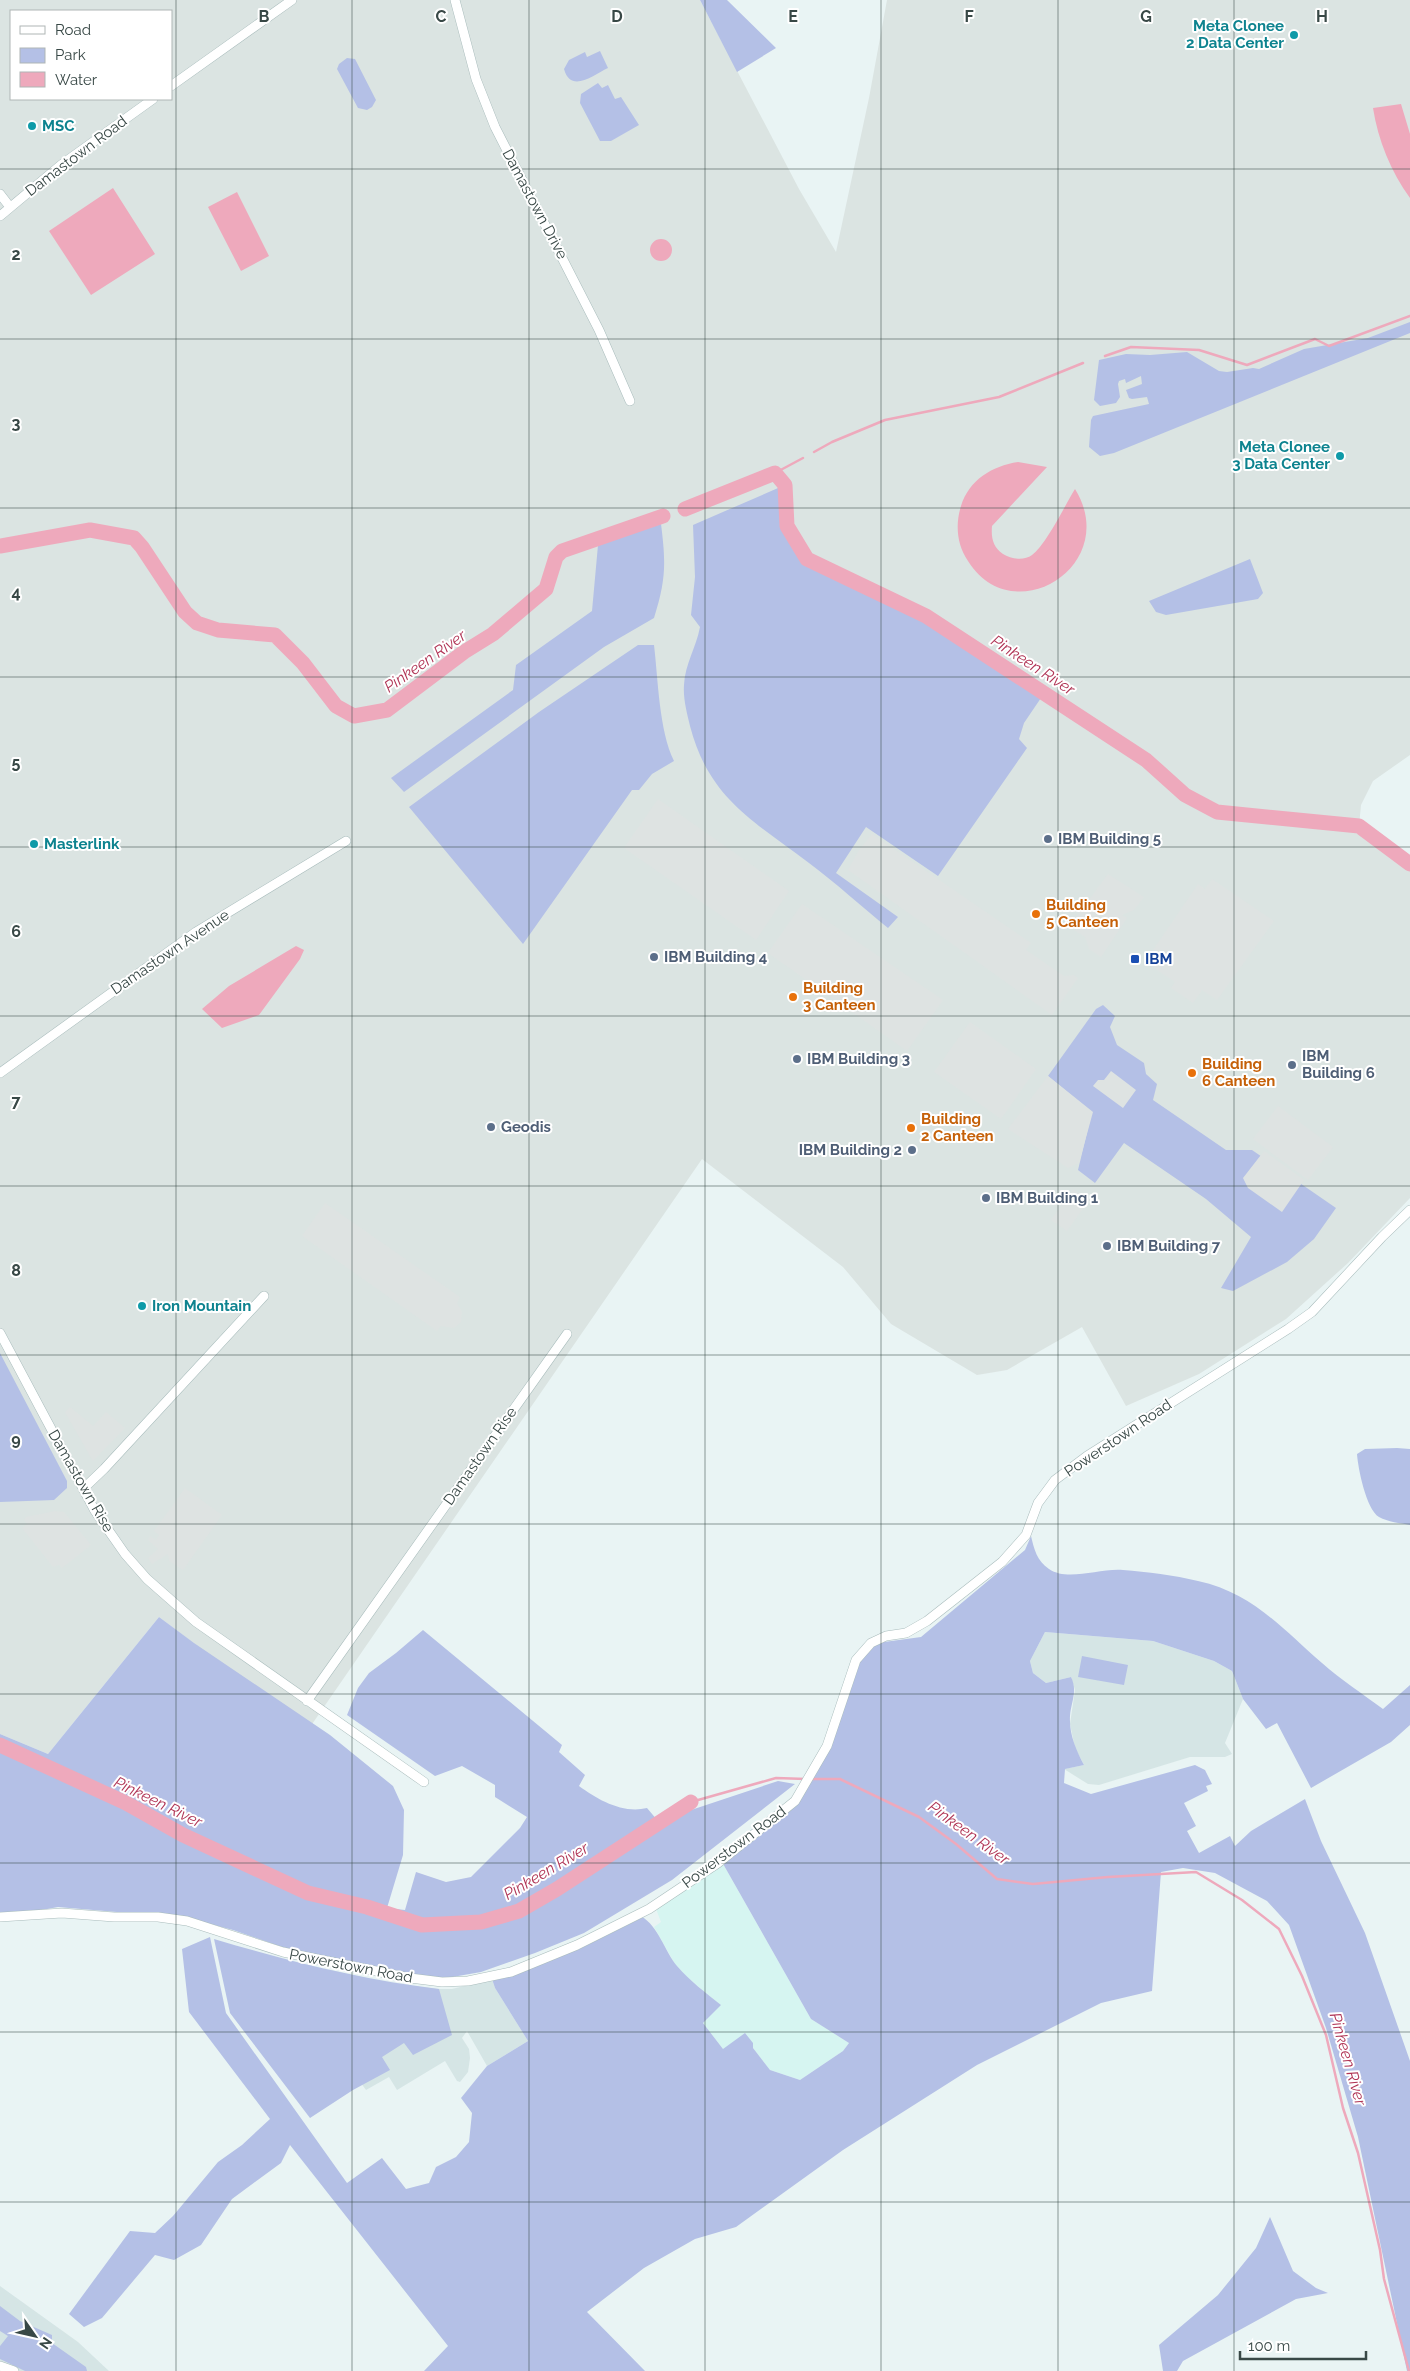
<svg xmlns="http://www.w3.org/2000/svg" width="1410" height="2371" viewBox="0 0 1410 2371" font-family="Raleway,sans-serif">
  <rect width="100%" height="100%" fill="#e9f4f4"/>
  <path fill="#d5e5e5" d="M1045,1632L1153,1641L1214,1661L1232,1671L1243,1699L1225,1743L1232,1754L1225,1757H1190L1099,1785L1088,1784L1064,1769L1084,1765L1075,1748L1070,1724L1075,1690L1071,1677L1046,1683L1033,1673L1030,1661Z
    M331,1970L386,1983L439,1989H452L492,1979L495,1988L528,2041L487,2066L467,2031L462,2038L469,2049L470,2058L468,2072L460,2082L457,2081L445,2061L397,2090L389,2077L366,2090L337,2050Z
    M0,2286L78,2342L109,2371H0Z"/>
  <path fill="#d6f5f1" d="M722,1862L811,2019L849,2043L843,2051L800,2080L770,2070L753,2048L723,2049L703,2023L720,2005L687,1977L675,1964L654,1927L661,1922L656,1909Z"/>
  <path fill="#dbe4e2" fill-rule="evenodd" d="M0,0H700L799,189L836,252L869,98L887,0H1410V755L1373,781L1361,805L1359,826L1410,864V1198L1348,1263L1286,1319L1199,1374L1126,1406L1082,1327L1007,1370L977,1375L891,1324L843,1267L702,1159L308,1730L159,1617L48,1754L0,1734ZM11,11H171V99H11Z"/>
  <path fill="#b4c0e6" d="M700,0H727L776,48L737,72Z
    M600,51L608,68C593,75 571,94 564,69L569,60L585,52L587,57Z
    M347,58L355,59L376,100L372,107L367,110L358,108L337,69L339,64Z
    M598,83L602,88L608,85L615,99L621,97L639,125L611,141H600L580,103L581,94Z
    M1410,322V333L1114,453L1100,456L1089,447L1091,420L1093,416L1149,404L1147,397L1132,399L1129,398L1126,390L1142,384L1141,376L1126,383L1125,379L1119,381L1118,384L1120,397L1116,403L1100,406L1094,400L1099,360L1126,354L1150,355L1187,352L1219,371L1227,372L1253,368L1259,369L1304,349L1368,338Z
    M785,485L787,526L807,559L926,616L1045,692L1024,723L1019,739L1027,748L938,876L866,827L836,873L898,917L888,928C862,907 836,883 809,863C754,821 709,799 690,726C687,713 683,699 684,685C685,664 696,648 700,627L691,615L695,577L693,525Z
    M661,524C666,563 666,580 654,618L604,647L404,792L391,778L513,690L516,665L592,611L598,545Z
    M1250,559L1263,593L1258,599L1166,615L1156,612L1149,601Z
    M638,645H654C658,678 659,731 674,761L652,774L639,790H632L523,944L409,807L539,712Z
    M1103,1005L1115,1016L1110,1027L1117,1045L1144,1063L1146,1074L1157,1084L1153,1100L1226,1150H1252L1336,1208L1314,1239L1287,1262L1233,1291L1221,1288L1251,1237L1206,1199L1124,1143L1095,1183L1078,1170L1092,1112L1048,1076L1096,1009Z
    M0,1353L67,1481V1488L54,1500L0,1502Z
    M1397,1448L1410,1449V1525C1400,1523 1388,1522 1379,1517C1366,1509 1358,1468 1357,1454L1365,1449Z
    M1031,1536C1034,1549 1037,1561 1049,1569C1068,1582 1099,1568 1123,1570C1147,1572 1174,1575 1198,1581C1253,1593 1281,1628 1322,1663C1341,1680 1363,1694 1383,1709L1410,1685V1725L1391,1742L1311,1788L1277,1723L1266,1729L1243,1699L1232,1671L1214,1661L1153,1641L1045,1632L1030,1661L1033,1673L1046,1683L1071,1677C1078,1691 1071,1702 1070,1716C1069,1734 1076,1750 1084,1765L1065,1769L1064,1783L1091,1794L1195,1765L1205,1770L1212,1784L1206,1786L1208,1791L1184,1803L1196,1826L1187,1831L1199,1853L1230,1836L1235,1846L1251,1831L1305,1799L1321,1841L1365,1933L1410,2061V2371H1407L1358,2137L1326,2028L1289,1925L1267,1901L1215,1873L1183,1868L1161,1872L1152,1991L1101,2003L977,2065L843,2150L736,2227L695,2239L644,2268L587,2312L645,2371H424L448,2346L290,2145L281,2163L232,2199L201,2245L174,2260L155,2255L102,2318L84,2327L69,2314L130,2231L155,2233L173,2216L218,2162L242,2145L270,2119L189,2012L182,1949L210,1937L226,2013L347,2183L382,2158L406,2189L429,2183L436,2167L456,2157L469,2142L472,2113L461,2098L487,2066L528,2041L495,1988L492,1979L641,1916C659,1927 664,1950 677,1966C690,1981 706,1993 721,2005L703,2023L723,2049L745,2033L753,2043V2048L770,2070L800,2080L843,2051L849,2043L811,2019L722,1862L793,1801L809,1781L858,1661L872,1646L884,1642L921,1637L1025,1550Z
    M159,1617L194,1643L330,1735L393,1786L404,1810L403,1855L387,1908L405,1910L416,1872L446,1882L471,1877L520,1828L527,1817L495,1797V1785L462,1766L435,1776L347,1715L358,1688L369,1673L396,1653L423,1630L562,1745L559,1752L585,1775L579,1786C598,1800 623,1814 647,1808L658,1821L778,1781L795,1784L672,1880L584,1933L535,1953L481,1972L441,1979L412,1976L282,1947L233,1930L187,1918L58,1907L9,1916L0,1915V1734L48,1754Z
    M1082,1656L1128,1665L1124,1685L1078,1677Z
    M214,1939C288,1961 362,1980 439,1989L452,2035L413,2055L404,2043L382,2057L390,2070L353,2090L310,2118L230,2013Z
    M1270,2217L1293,2271L1316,2288L1328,2293L1296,2299L1183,2361L1177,2371H1163L1159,2345L1218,2295L1256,2248Z
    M0,2306L20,2321L52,2335V2343L86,2367L87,2371H25L0,2359V2346L8,2336L0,2331Z"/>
  <path fill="#dee3e2" d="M658,799L789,891L756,940L624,848Z
    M872,834L1031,943L1026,950L1064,976L1074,975L1078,978L1052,1015L848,870L859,850Z
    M1108,874L1144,897L1134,910L1122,915L1127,918L1101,957L1089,949L1085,937L1074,930L1081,921L1076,917Z
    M1212,879L1274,921L1217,1000L1202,990L1193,1003L1171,988L1175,982L1145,962L1198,884L1205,889Z
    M802,904L943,1000L907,1051L768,953Z
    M970,1022L1036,1069L1001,1119L934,1072Z
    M1111,1071L1136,1090L1123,1108L1093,1086L1098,1080H1104Z
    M1048,1076L1093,1112L1079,1163L1068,1168L1008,1129Z
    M1278,1106L1333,1147L1308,1180L1253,1139Z
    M1264,1151L1304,1180L1282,1212L1248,1188L1243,1178Z
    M1073,1189L1089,1200L1067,1231L1051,1220Z
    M325,1203L460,1297L457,1303L462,1312L461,1322L454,1328L441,1326L437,1331L302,1236Z
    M70,1407L93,1426L106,1412L125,1428L93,1461L65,1412Z
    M185,1488L222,1515L183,1570L169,1561L168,1554L152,1564L148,1558L158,1549L148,1540L150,1536L156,1540L159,1535L154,1531Z
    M55,1511L64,1512L91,1545L62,1568L59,1565L53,1567L22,1528L27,1524L24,1520L26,1517Z"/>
  <path fill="#eea9bc" d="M1401,104L1410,134V198C1391,172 1378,140 1373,108Z
    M113,188L155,254L91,295L49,231Z
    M237,192L269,256L241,271L208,207Z
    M650 250a11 11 0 1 1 22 0a11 11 0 1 1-22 0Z
    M1018,462L1047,467L992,526C991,538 993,547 1003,554C1011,559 1024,561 1032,555C1046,545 1065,505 1075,489C1122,565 1013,633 968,561C957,545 955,525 961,506C969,480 992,466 1018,462Z
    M296,946L304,950L300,959L259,1015L222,1028L202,1009L229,986Z"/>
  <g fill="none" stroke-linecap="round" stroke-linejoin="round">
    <path stroke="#eea9bc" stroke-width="2.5" d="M1105,356L1131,347L1199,350L1247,365L1315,339L1329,346L1410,316
      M814,452L832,442L885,420L999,397L1083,363
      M775,473L803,458
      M812,1779H840L919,1817L956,1844L997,1879L1033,1884L1108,1877L1196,1872L1242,1900L1279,1929L1302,1976L1326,2035L1343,2108L1358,2153L1380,2250L1384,2279L1409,2371
      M691,1802L776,1778L806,1779"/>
    <path stroke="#eea9bc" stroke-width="15" d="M685,509L775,473L785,485L787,526L807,559L926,616L1146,760L1185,795L1217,812L1359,826L1410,864
      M0,546L90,530L134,538L142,547L185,612L197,623L218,630L275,635L303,663L336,706L354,716L387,710L464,652L493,634L546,589L556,557L562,551L663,516
      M0,1745L126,1803L183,1835L308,1893L367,1907L422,1925L481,1922L519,1911L557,1889L691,1802"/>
    <g stroke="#a9bcbc" stroke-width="10">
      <path id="minor" d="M455,0L476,79L495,127L599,330L630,401
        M171,86L292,0
        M0,194L10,207
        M0,216L61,165L153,99
        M0,1073L196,932L346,841
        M0,1333L95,1511L125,1554L147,1579L196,1622L424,1782
        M83,1489L104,1469L264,1296
        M307,1701L567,1334
        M0,1917L62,1913L114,1917H158L187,1921L283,1952L410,1978L442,1982L468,1981L511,1972L577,1945L649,1909L718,1863L795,1801L827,1746L856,1660L871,1643L886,1636L906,1633L927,1621L1002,1562L1026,1535L1038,1503L1055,1480L1087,1456L1288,1329L1312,1312L1382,1237L1410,1210
        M0,2366L14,2371"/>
    </g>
    <use href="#minor" stroke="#fff" stroke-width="9"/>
  </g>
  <path fill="none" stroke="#384846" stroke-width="1" stroke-opacity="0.55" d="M176,0V2371M352,0V2371M529,0V2371M705,0V2371M881,0V2371M1058,0V2371M1234,0V2371M0,169H1410M0,339H1410M0,508H1410M0,677H1410M0,847H1410M0,1016H1410M0,1186H1410M0,1355H1410M0,1524H1410M0,1694H1410M0,1863H1410M0,2032H1410M0,2202H1410"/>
  <g fill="#0f9aa8" stroke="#fff" stroke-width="2">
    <circle cx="1294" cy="35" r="5"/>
    <circle cx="32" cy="126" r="5"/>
    <circle cx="1340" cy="456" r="5"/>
    <circle cx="34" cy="844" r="5"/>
    <circle cx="142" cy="1306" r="5"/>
  </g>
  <g fill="#5c6f8a" stroke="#fff" stroke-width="2">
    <circle cx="1048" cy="839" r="5"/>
    <circle cx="654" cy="957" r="5"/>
    <circle cx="797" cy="1059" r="5"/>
    <circle cx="1292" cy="1065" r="5"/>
    <circle cx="491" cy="1127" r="5"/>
    <circle cx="912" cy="1150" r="5"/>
    <circle cx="986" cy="1198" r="5"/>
    <circle cx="1107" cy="1246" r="5"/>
  </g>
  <g fill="#e8710a" stroke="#fff" stroke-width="2">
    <circle cx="1036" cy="914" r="5"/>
    <circle cx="793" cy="997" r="5"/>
    <circle cx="1192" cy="1073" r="5"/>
    <circle cx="911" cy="1128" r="5"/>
  </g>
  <rect fill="#1a4fb4" stroke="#fff" stroke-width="2" x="1130" y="954" width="10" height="10" rx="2.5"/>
  <g text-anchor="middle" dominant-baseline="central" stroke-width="4" stroke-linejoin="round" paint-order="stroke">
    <g font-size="15" font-weight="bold" fill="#0d838f" stroke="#fff" text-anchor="start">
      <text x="1284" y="26" text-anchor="end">Meta Clonee<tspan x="1284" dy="17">2 Data Center</tspan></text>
      <text x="42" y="126">MSC</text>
      <text x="1330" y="447" text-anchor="end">Meta Clonee<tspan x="1330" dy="17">3 Data Center</tspan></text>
      <text x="44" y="844">Masterlink</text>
      <text x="152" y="1306">Iron Mountain</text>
    </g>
    <g font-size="15" fill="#384846" stroke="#fff">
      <text transform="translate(76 156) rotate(-37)">Damastown Road</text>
      <text transform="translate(535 204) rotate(62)">Damastown Drive</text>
      <text transform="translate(170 952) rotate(-34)">Damastown Avenue</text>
      <text transform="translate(1118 1438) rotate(-34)">Powerstown Road</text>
      <text transform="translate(480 1456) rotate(-55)">Damastown Rise</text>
      <text transform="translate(81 1481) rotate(60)">Damastown Rise</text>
      <text transform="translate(734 1847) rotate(-37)">Powerstown Road</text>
      <text transform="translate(351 1966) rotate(11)">Powerstown Road</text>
    </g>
    <g font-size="15" font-weight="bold" fill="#4e5e75" stroke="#fff" text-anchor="start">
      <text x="1058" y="839">IBM Building 5</text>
      <text x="664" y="957">IBM Building 4</text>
      <text x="1302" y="1056">IBM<tspan x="1302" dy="17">Building 6</tspan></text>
      <text x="807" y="1059">IBM Building 3</text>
      <text x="501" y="1127">Geodis</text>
      <text x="902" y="1150" text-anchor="end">IBM Building 2</text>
      <text x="996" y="1198">IBM Building 1</text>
      <text x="1117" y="1246">IBM Building 7</text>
    </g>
    <g font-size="15" font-weight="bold" fill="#c56008" stroke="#fff" text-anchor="start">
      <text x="1046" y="905">Building<tspan x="1046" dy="17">5 Canteen</tspan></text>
      <text x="803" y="988">Building<tspan x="803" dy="17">3 Canteen</tspan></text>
      <text x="1202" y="1064">Building<tspan x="1202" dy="17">6 Canteen</tspan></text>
      <text x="921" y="1119">Building<tspan x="921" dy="17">2 Canteen</tspan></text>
    </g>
    <g font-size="15" font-weight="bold" fill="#164399" stroke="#fff" text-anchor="start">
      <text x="1145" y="959">IBM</text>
    </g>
    <g font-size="16" font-style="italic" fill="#b03455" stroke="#fff">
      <text transform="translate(425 661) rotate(-35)">Pinkeen River</text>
      <text transform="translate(1033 665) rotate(33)">Pinkeen River</text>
      <text transform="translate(158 1802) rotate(26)">Pinkeen River</text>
      <text transform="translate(969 1833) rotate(36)">Pinkeen River</text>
      <text transform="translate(546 1871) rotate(-31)">Pinkeen River</text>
      <text transform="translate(1348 2059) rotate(74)">Pinkeen River</text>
    </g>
  </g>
  <g font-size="16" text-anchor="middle" font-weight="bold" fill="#384846" stroke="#fff" stroke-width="4" stroke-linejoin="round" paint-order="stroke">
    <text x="264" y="22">B</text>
    <text x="441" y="22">C</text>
    <text x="617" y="22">D</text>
    <text x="793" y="22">E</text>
    <text x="969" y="22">F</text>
    <text x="1146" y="22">G</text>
    <text x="1322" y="22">H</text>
    <text x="16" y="260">2</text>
    <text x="16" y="429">3</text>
    <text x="16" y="598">4</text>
    <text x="16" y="768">5</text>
    <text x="16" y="937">6</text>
    <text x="16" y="1107">7</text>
    <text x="16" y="1276">8</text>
    <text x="16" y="1445">9</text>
  </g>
  <rect x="10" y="10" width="162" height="90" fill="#ffffff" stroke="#afb6b5"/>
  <rect x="20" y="26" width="25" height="8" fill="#ffffff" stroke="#afb6b5"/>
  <text x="55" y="35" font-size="15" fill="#384846">Road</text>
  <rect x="20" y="48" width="25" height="15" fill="#b4c0e6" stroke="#afb6b5"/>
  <text x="55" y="60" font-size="15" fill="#384846">Park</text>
  <rect x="20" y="72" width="25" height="15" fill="#eea9bc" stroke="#afb6b5"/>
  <text x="55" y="85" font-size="15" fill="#384846">Water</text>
  <g transform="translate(35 2336) rotate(124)" stroke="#ffffff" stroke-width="4" paint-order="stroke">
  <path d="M0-4L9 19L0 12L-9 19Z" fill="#384846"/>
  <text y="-8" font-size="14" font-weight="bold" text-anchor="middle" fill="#384846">N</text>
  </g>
  <path d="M1240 2351v8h126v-8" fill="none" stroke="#384846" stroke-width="2.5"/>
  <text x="1248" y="2351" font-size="15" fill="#384846" stroke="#ffffff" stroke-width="4" paint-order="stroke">100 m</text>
</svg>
